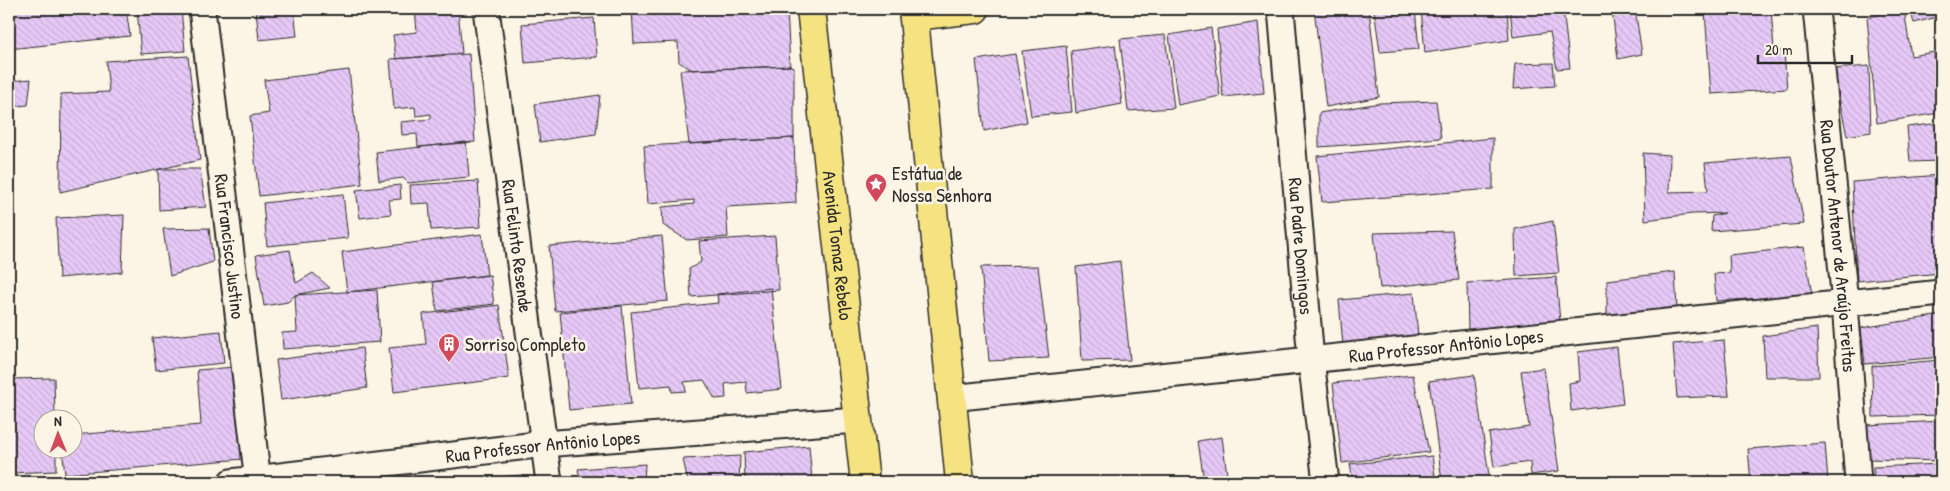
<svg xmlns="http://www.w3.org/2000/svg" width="1950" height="491" viewBox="0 0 1950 491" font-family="'Patrick Hand',sans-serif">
  <defs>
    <pattern id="building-back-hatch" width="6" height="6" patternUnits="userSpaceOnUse" patternTransform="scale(1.25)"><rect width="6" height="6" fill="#e7c9f7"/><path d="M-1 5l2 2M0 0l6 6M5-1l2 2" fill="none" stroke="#c6add4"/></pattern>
  </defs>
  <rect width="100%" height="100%" fill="#fcf5e5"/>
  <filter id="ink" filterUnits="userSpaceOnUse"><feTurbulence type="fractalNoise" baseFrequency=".02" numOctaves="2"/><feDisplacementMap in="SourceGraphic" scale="10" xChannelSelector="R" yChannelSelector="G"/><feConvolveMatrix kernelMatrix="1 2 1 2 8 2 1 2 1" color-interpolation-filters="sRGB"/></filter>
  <g filter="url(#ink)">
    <path fill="url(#building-back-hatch)" stroke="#2b2b2b" d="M9,9H126L130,36L9,49Z
      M137,9H181L185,51L141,54Z
      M277,9H294L297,36L259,40L256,11Z
      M415,9H458L462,53L396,59L393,35L417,32Z
      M632,9H787L790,66L692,70L679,62L678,42L634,44Z
      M1314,9H1369L1379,97L1326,107Z
      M1374,9H1415L1419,49L1380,52Z
      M1421,9H1507L1509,40L1425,53Z
      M1510,9H1563L1570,68L1557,69L1550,32L1513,37Z
      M1612,9H1635L1642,54L1618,59Z
      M1726,9H1771L1774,49L1784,52L1787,89L1711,94L1705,12L1726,10Z
      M1896,9H1904L1911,56L1934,52L1939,113L1877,123L1867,18Z
      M1910,9H1941V16L1914,23Z
      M594,18L597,57L525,63L522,24Z
      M1258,22L1264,93L1223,97L1217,29Z
      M1211,28L1220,96L1178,105L1169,35Z
      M1165,35L1174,108L1128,111L1120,39Z
      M1115,45L1122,104L1076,113L1071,51Z
      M1066,46L1072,112L1031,116L1022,51Z
      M469,54L475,142L418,147L417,134L402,135L401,122L431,119V114L416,116L415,107L394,109L390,59Z
      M1015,54L1027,122L984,131L976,60Z
      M188,56L200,160L60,192L61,94L109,92L106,61Z
      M1553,63L1555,86L1513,89L1515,64Z
      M790,66L794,67V138L689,144L680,70Z
      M1869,66L1871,132L1847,136L1833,69Z
      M349,70L362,184L259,196L250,116L269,113L264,80Z
      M9,72H11L10,81L31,79L28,105L9,107Z
      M600,95L596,134L540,142L535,104Z
      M1436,101L1441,138L1319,147V113L1380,103Z
      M1941,123V161L1910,162L1907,127Z
      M794,138L796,203L726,207L728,237L687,240L663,225L662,207L694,204V200L648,204L644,146Z
      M1493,138V189L1322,202L1317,156Z
      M466,142L469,177L408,183L403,178L379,181L376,152Z
      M1643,153L1670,155L1669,192L1708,191L1705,163L1791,156L1804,224L1711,231L1712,216L1725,213L1692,214L1645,220Z
      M158,169H200L206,207L159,210Z
      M1941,175V273L1857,281L1852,182Z
      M478,181L481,227L431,230L429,203L411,204L410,185Z
      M400,185L401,199L389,200L391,214L360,218L356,190Z
      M343,194L348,238L267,246L263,203Z
      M124,215L122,272L59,278L56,218Z
      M1553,221L1559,273L1516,276L1515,229Z
      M209,228L213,262L170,276L163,229Z
      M1452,231L1459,280L1380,288L1374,233Z
      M482,234L487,275L347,292L342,252Z
      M662,236L668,301L555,311L549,246Z
      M775,236L779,290L691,297L689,269L701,262L699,241Z
      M1804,247L1812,295L1716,301L1714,274L1730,273L1729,255Z
      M290,250L296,283L313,273L330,288L295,295L288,302L264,306L256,255Z
      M1120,261L1130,360L1082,361L1076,267Z
      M1038,266L1049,358L989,361L981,267Z
      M1675,272L1677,309L1607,318V280Z
      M490,275L494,304L437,311L433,282Z
      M1556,277L1560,322L1468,332L1467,283Z
      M771,288L782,389L747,393L746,382L725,384L726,398L715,399L704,380L684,382L686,391L672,392L671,385L639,388L631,312L718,303L717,294Z
      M377,290L380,342L283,349L282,333L297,332L295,295Z
      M1414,293L1418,336L1343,346L1339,300Z
      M499,305L509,378L394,392L389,348L426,344L423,314Z
      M622,306L631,404L569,410L560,312Z
      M1941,315V357L1865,364L1861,328Z
      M1817,328L1819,377H1765L1763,336Z
      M221,331L224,363L156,370L152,338Z
      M1724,340L1729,396L1677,398L1673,344Z
      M1617,347L1623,404L1571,411L1569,383L1580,381L1578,352Z
      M362,348L367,388L281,400L276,360Z
      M1941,360V415L1873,417L1872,366Z
      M235,367L243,459L65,474L62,448H72V435L201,425L197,370Z
      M1544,368L1559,471L1531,475L1530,462L1494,467L1489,433L1529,427L1521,371Z
      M1413,375L1429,452L1342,463L1333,383Z
      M1474,375L1490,482H1442L1429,381Z
      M54,378L55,418H42V448H56V471L11,473L9,379Z
      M1941,421V461L1868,459L1866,425Z
      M1222,437L1228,482H1195L1204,481L1198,441Z
      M1825,443L1828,482H1751L1748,449Z
      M809,446L812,480L794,482H745L744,452Z
      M740,456L739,482H688L683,459Z
      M1432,456L1436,482H1353L1350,464Z
      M645,464L644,482H581L578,469Z
      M1941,464V482H1874L1873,467Z
      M521,475L522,482H443Z"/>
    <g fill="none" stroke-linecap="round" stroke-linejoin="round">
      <g stroke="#2b2b2b" stroke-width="29">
        <g id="street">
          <path id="s1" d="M202,9L258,482"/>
          <path id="s2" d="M486,9L549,482"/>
          <path id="s3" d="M1281,9L1311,360L1326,482"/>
          <path id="s4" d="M1816,9L1845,303L1858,482"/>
          <path id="s5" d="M951,398L1941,293"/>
          <path id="s6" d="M231,482L544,444L856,420"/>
        </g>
      </g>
      <g stroke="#2b2b2b" stroke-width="31">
        <g id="primary">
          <path id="s7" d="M811,9L865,482"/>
          <path d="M913,9L960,482"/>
          <path d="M914,16L975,9"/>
        </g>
      </g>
      <use href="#street" stroke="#fcf5e5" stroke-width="25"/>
      <use href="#primary" stroke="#f5e382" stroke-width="28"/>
    </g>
  </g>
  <defs>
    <g id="sight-pin" transform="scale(1.125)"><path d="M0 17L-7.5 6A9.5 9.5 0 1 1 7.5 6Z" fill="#d1495b" stroke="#fcf5e5"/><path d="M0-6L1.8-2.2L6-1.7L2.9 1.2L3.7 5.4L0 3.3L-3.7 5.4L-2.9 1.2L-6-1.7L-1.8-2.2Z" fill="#fff"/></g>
    <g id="building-pin" transform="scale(1.125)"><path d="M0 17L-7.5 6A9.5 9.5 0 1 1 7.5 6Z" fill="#d1495b" stroke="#fcf5e5"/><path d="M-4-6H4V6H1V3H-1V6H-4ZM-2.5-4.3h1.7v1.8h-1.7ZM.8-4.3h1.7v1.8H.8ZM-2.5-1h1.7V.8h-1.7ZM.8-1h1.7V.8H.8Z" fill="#fff"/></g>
  </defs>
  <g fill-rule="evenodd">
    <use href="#sight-pin" x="876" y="184"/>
    <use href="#building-pin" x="449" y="344"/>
  </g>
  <g text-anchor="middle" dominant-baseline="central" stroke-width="5" stroke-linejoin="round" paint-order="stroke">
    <g font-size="19" fill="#2b2b2b" stroke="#fcf5e5" text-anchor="start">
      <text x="892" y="173">Estátua de<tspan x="892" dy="22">Nossa Senhora</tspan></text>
      <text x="465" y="344">Sorriso Completo</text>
    </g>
    <g font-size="19" fill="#2b2b2b" stroke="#fcf5e5">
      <text stroke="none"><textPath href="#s2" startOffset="239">Rua Felinto Resende</textPath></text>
      <text stroke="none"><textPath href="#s4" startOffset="238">Rua Doutor Antenor de Araújo Freitas</textPath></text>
      <text stroke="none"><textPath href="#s1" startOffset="239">Rua Francisco Justino</textPath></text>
      <text stroke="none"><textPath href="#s7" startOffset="238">Avenida Tomaz Rebelo</textPath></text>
      <text stroke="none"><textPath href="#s3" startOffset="238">Rua Padre Domingos</textPath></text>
      <text stroke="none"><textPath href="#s5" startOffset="498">Rua Professor Antônio Lopes</textPath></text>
      <text stroke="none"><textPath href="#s6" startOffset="314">Rua Professor Antônio Lopes</textPath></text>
    </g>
  </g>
  <rect width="1950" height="491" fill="none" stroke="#fcf5e5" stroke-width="30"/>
  <rect x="15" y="15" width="1920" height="461" fill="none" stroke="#2b2b2b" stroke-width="2" filter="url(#ink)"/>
  <g transform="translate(58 434) rotate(359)"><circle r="24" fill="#fcf5e5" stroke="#a8a49b"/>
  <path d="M0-4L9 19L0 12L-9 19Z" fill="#d1495b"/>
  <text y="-8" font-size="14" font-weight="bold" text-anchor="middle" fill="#2b2b2b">N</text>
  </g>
  <path d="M1758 55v8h94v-8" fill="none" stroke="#2b2b2b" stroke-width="2.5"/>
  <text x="1765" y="55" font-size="15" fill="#2b2b2b" stroke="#fcf5e5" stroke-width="4" paint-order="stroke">20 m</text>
</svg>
